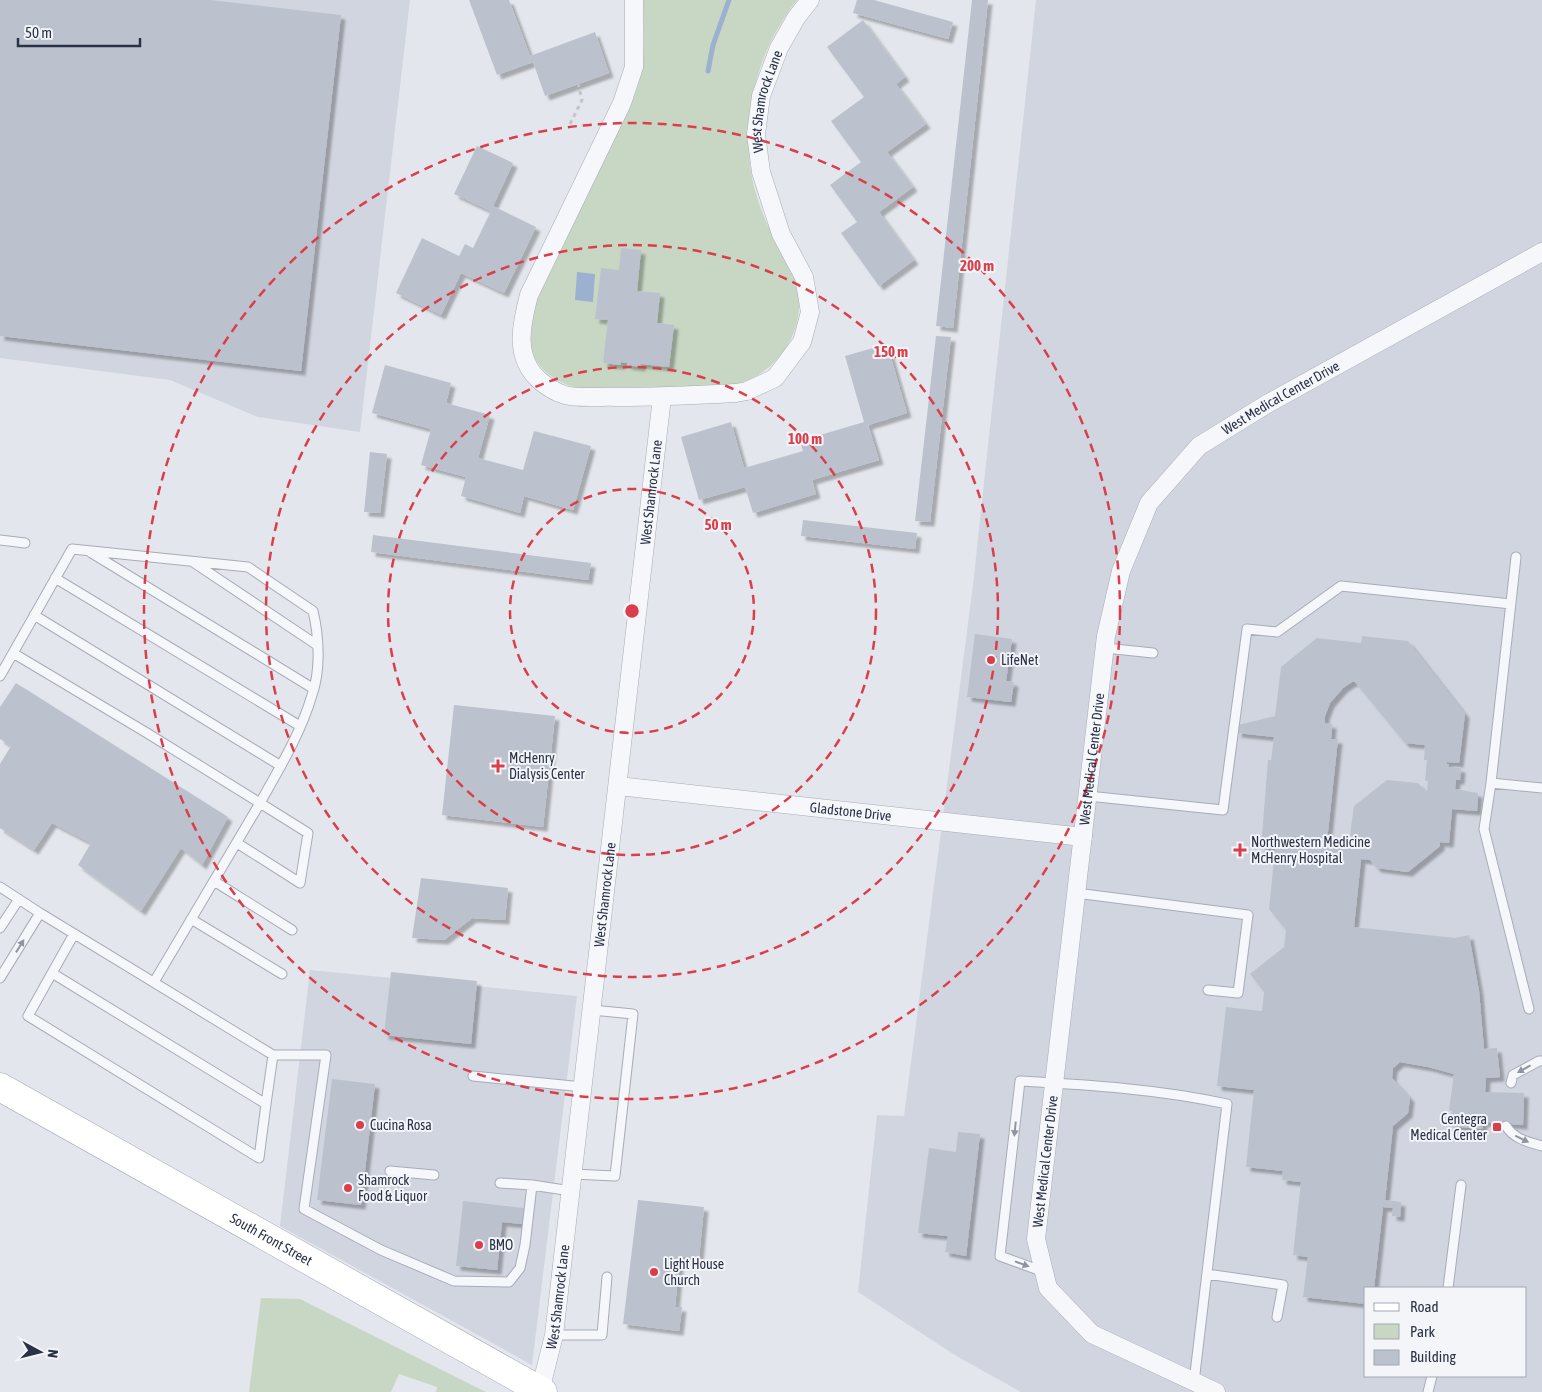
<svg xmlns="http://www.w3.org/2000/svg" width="1542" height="1392" viewBox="0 0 1542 1392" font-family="'Asap Condensed',sans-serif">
  <defs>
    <filter id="shadow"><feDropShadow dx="4.5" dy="4.5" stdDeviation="1" flood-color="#0004"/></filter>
  </defs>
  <rect width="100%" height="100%" fill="#e3e6ec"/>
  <path fill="#d1d5df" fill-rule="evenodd" d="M0,0H410L360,432L258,417L170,380L0,358Z
    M1036,0H1542V1392H1021L958,1357L858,1292L877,1115L904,1116L973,585ZM1366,1288H1526V1376H1366Z
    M310,970L577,996L532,1365L280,1226Z"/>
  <path fill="#c7d7c3" d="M643,0H797C757,51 741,114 752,178C756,197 763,217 772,234C779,247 790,260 795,274C810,320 786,368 740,383C721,389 700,387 680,387C646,387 612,388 578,388C554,382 533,367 529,341C526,317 546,281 557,259C572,227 586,195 602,163C615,137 630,111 639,83C646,61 644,24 643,0Z
    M261,1298L300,1299L486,1392H436L437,1387L399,1374L391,1392H249Z"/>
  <path fill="#9bb1cf" d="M577,272L595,274L593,302L575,300Z"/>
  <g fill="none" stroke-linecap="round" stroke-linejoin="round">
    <path stroke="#9bb1cf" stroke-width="5" d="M708,71L713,45L729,0"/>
  </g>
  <path fill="#bcc2cd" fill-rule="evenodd" filter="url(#shadow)" d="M0,0H210L341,15L301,371L0,336Z
    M469,0H509L530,56L595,32L609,73L545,96L533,62L497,75Z
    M857,0H874L953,22L948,39L853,13Z
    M972,0H988L953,328L936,326Z
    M863,20L905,77L896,84L926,124L887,152L913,187L879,212L914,260L879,286L841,233L857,222L830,185L861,162L831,121L864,97L827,47Z
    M477,146L513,163L493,206L536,227L504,293L461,273L441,315L396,293L422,238L459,256L465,244L473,248L491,211L454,194Z
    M621,248L641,250L637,291L660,293L657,323L674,325L669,367L641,364V367L627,365V363L621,362V365L603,363L608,320L595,319L601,268L619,270Z
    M936,336L951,337L930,522L915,521Z
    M887,344L907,413L868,425L879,460L812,480L816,494L753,513L745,487L699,500L681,437L731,422L744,468L803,451L800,441L864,422L845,356Z
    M385,365L451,383L446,403L490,415L478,458L523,470L534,431L591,446L573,510L524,496L520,513L461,496L466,477L421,465L431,429L372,413Z
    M370,452L387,454L380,513L364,512Z
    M803,520L917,533L915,549L801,536Z
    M373,535L591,563L588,580L371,552Z
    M975,634L1012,639L1006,681L1014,682L1011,702L967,697Z
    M1362,636L1408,641L1465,714L1459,763L1447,762V764L1449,765V767L1461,768L1460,780H1456L1455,789L1478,793L1477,811L1452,809L1449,843L1440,842V846L1408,872L1377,868L1370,860L1361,859L1354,927L1455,938L1469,935L1479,991L1484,1049L1497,1048L1500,1077L1486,1078L1485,1092L1524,1093L1523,1125L1483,1122L1482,1129L1450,1126L1452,1111L1449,1110L1454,1074L1428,1067L1400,1062L1393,1068L1392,1078L1410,1098L1408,1113L1393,1126L1385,1200L1401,1202L1400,1217L1392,1216L1393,1208L1383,1207L1374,1288H1366V1304L1303,1297L1308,1257L1293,1255L1301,1182L1282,1180L1283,1171L1246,1167L1254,1090L1217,1086L1226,1007L1262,1011L1264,992L1250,974L1284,947L1286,930L1269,909L1275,849L1261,848L1268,760H1271L1274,737L1237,733L1238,725L1275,716L1281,667L1317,638L1361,643ZM1352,682H1355L1405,743L1425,745L1424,760H1427L1425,781H1428L1427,791L1424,790L1418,783L1387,780L1354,806L1350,835L1356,843L1355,844L1327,841L1338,739H1331L1332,724L1325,723V716L1330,703L1343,688Z
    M16,683L228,817L202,865L181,848L141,911L78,865L91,843L52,823L34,850L0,828V764L11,746L0,739V707Z
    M454,705L555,716L543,827L442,815Z
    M421,878L508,888L505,920L472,918L444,940L412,938Z
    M391,972L477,981L471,1044L384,1035Z
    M332,1079L375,1084L361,1205L317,1200Z
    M958,1132L980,1134L966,1256L945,1252L948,1236L918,1233L929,1148L956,1152Z
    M638,1200L704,1207L699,1258L680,1256L675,1307H682L679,1331L623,1324Z
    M463,1201L524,1208L522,1224L502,1222L497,1270L456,1266Z"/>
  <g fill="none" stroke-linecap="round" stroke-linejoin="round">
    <g stroke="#a7acb7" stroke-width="11">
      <path id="service" d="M0,540L25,543
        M90,552L314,689
        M1516,557L1491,783L1484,829L1529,1009
        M193,562L317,645
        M55,578L300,726
        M34,615L281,766
        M1105,648L1153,653
        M13,653L72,549L248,567L313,611C319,636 321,670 312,695C301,733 279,769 260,803L308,833L300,883L237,843
        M0,676L13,653L147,733L260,803L154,982
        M1491,783L1542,788
        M1088,796L1223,810L1247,629L1277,632L1341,586L1511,604
        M214,881L292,930
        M0,887L40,913L273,1055H326L304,1209L381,1250L454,1281L509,1282L520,1268L525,1245L532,1185
        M1076,893L1248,915L1238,993L1208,990
        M191,919L282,974
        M0,928L19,899
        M74,934L52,973L266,1104L273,1055
        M52,973L28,1016L259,1158L266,1104
        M0,978L40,913
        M473,1076L583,1087
        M1511,1083L1513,1075L1539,1061H1542
        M1506,1126C1514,1139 1528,1142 1542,1146
        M390,1171L434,1175
        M573,1174L615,1176L633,1014L592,1010
        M500,1183L532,1185L571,1191
        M1044,1272L1000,1256L1020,1081C1089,1085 1159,1089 1227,1104L1194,1382
        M1207,1274L1283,1285L1277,1317
        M1448,1288L1461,1185
        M554,1335H602L607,1277
        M1428,1392L1432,1376"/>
    </g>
    <g stroke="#a7acb7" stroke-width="19">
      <g id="minor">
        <path id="s1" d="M634,0V67L622,103L529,295C521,325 514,357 539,380C547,387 555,392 565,395C577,399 604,396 618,397C658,397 697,395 736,393L747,391L775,378L802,342L810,312L804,277L781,234L761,172L756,134L761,96L779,48L796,18L810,0"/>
        <path id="s2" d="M618,786L1083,837"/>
        <path id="s3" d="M540,1391L554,1335L662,397"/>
        <path id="s4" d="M1216,1392L1092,1334L1048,1288L1036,1239L1106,636L1121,571L1149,503L1199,446L1267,404L1542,252"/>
      </g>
    </g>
    <g stroke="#a1a9b9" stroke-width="29">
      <g id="primary">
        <path id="s5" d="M0,1087L543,1392"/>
      </g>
    </g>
    <path stroke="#c1c4cb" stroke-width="3" stroke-dasharray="4 4" stroke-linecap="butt" d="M570,124L582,100L578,84"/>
    <use href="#service" stroke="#f6f7fa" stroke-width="9"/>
    <use href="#minor" stroke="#f6f7fa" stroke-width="18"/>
    <use href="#primary" stroke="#fff" stroke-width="28"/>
  </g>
  <defs><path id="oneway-solid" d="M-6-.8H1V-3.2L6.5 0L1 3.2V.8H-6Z" transform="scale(1.25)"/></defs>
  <g fill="#9094a0">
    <use href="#oneway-solid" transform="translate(20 946) rotate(-58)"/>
    <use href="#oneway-solid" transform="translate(1524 1069) rotate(151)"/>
    <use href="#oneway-solid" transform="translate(1015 1129) rotate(96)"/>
    <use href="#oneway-solid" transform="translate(1522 1139) rotate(26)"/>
    <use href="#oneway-solid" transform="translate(1022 1264) rotate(20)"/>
  </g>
  <g fill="none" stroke="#db3e4b" stroke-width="2.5" stroke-dasharray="9 6">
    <circle cx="632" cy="611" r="122"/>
    <circle cx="632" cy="611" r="244"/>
    <circle cx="632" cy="611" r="366"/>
    <circle cx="632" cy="611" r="488"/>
  </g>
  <g fill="#db3e4b" stroke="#f3f5f9" stroke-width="2">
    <circle cx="991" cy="660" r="5"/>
    <path d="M495.5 758.5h5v5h5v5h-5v5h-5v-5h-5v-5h5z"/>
    <path d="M1237.5 842.5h5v5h5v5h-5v5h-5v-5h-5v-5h5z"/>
    <circle cx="360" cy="1125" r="5"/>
    <rect x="1492" y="1122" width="10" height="10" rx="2.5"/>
    <circle cx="348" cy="1188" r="5"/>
    <circle cx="479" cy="1245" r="5"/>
    <circle cx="654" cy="1272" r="5"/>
  </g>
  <g text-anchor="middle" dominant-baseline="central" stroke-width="4" stroke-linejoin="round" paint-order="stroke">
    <g font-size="14" fill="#293247" stroke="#f3f5f9">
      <text stroke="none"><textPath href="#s1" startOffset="950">West Shamrock Lane</textPath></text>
      <text stroke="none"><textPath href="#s4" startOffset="1169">West Medical Center Drive</textPath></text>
      <text stroke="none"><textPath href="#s3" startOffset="906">West Shamrock Lane</textPath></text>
      <text stroke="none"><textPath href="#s4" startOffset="734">West Medical Center Drive</textPath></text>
      <text stroke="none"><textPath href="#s2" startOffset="234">Gladstone Drive</textPath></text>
      <text stroke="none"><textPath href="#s3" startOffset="501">West Shamrock Lane</textPath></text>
      <text stroke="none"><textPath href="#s4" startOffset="329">West Medical Center Drive</textPath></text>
      <text stroke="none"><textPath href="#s5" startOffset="311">South Front Street</textPath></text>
      <text stroke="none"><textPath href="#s3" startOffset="96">West Shamrock Lane</textPath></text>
    </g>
    <g font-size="14" fill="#293247" stroke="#f3f5f9" text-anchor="start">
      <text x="1001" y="660">LifeNet</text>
      <text x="509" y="758">McHenry<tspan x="509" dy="16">Dialysis Center</tspan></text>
      <text x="1251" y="842">Northwestern Medicine<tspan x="1251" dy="16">McHenry Hospital</tspan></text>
      <text x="1487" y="1119" text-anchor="end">Centegra<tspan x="1487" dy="16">Medical Center</tspan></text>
      <text x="370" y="1125">Cucina Rosa</text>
      <text x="358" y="1180">Shamrock<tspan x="358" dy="16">Food &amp; Liquor</tspan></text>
      <text x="489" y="1245">BMO</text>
      <text x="664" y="1264">Light House<tspan x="664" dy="16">Church</tspan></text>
    </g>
  </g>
  <circle cx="632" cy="611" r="8" fill="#db3e4b" stroke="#f3f5f9" stroke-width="2.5"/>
  <g font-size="15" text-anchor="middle" font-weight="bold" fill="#db3e4b" stroke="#f3f5f9" stroke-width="4" stroke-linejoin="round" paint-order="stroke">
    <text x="977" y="271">200 m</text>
    <text x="891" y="357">150 m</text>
    <text x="805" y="444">100 m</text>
    <text x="718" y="530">50 m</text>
  </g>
  <rect x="1364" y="1287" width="162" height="90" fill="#f3f5f9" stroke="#a2a7b2"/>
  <rect x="1374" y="1303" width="25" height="8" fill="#ffffff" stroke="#a2a7b2"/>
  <text x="1410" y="1312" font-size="15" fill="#293247">Road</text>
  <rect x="1374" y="1324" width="25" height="15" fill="#c7d7c3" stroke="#a2a7b2"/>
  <text x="1410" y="1337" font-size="15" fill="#293247">Park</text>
  <rect x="1374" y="1350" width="25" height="15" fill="#bcc2cd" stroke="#a2a7b2"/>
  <text x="1410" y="1362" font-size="15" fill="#293247">Building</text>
  <g transform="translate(40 1352) rotate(97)" stroke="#f3f5f9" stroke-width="4" paint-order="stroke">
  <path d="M0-4L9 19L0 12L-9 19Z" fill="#293247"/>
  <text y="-8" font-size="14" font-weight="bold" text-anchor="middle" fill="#293247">N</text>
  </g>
  <path d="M18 38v8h122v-8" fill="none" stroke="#293247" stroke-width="2.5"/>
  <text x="25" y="38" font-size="15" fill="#293247" stroke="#f3f5f9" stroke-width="4" paint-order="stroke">50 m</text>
</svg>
